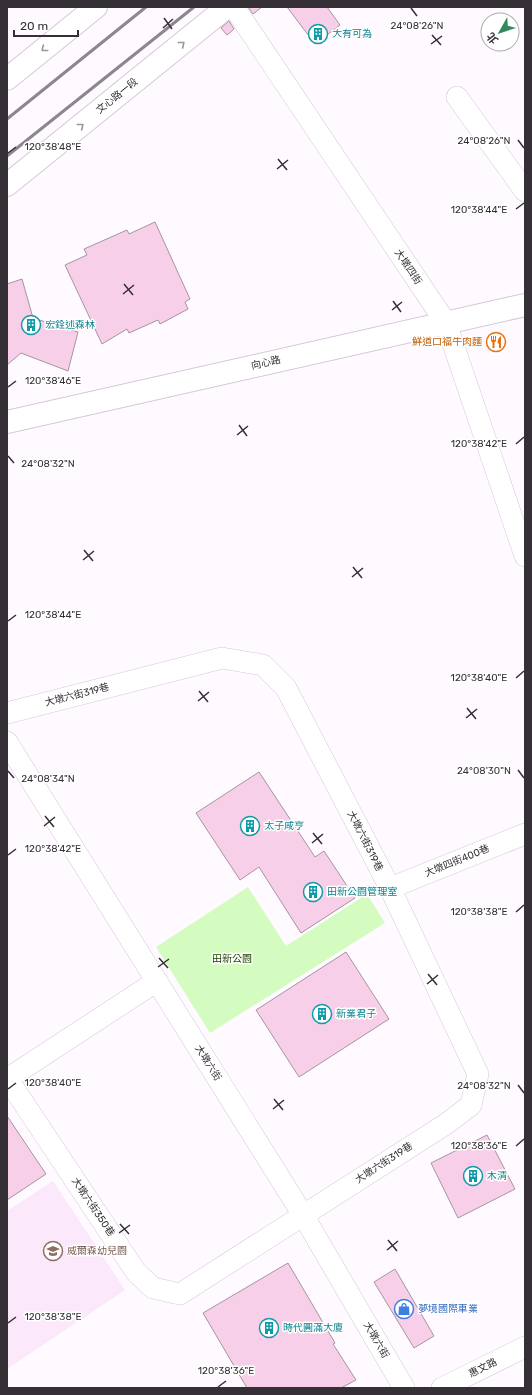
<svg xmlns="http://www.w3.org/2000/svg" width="532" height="1395" viewBox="0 0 532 1395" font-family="Rubik,'Noto Sans TC',sans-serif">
  <rect width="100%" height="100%" fill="#fffaff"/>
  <path fill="#fbe8fb" d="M53,1181L125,1290L7,1369V1211Z"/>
  <path fill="#d5fcc0" d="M248,887L286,946L367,894L385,923L210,1033L156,947Z"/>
  <path fill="#f8cfe8" stroke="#a4959e" d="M248,7H262L253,14Z
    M287,7H327L340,25L315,44Z
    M229,21L234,29L227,35L221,28Z
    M155,222L190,299L185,302L188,309L160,324L158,320L129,333L127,329L102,344L65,265L87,255L84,249L127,230L129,234Z
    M22,279L33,318L78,332L68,371L21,353L7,365V284Z
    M259,772L315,857L324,851L355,898L301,933L259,867L240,880L196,813Z
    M346,952L389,1019L299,1077L256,1010Z
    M7,1116L46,1174L7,1200Z
    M487,1135L515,1189L458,1218L431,1163Z
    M288,1263L335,1343L333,1344L356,1380L341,1388H247L203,1313Z
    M395,1269L434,1336L414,1348L374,1282Z"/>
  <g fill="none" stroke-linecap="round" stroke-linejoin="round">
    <g stroke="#d5c9d6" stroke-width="22">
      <path id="minor" d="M234,7L446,323L525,556
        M457,97L525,191
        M7,713L222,658L263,665L286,688L390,888L478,1074L471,1105L446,1124L180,1294L153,1288L136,1272L7,1078
        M7,742L303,1215L404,1388
        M390,888L525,834
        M7,1079L157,981
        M442,1388L525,1347"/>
    </g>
    <g stroke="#d5c9d6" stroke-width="24">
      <path id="tertiary" d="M7,422L525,305"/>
    </g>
    <g stroke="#d5c9d6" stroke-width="24">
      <path id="secondary" d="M7,79L96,7
        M7,185L227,7"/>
    </g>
    <use href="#minor" stroke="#fff" stroke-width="21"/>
    <use href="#tertiary" stroke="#fff" stroke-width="22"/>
    <use href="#secondary" stroke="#fff" stroke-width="22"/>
    <path stroke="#8c878c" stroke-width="3" d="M7,119L146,7
      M7,156L194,7"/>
  </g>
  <defs><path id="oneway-chevron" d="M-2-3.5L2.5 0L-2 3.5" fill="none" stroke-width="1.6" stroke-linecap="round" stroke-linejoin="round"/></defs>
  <g stroke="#9a989a">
    <use href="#oneway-chevron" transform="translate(182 44) rotate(-39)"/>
    <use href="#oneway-chevron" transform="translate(44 49) rotate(141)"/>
    <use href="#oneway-chevron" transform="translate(81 126) rotate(-39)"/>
  </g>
  <path fill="none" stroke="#353035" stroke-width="1.5" d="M411,8L417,16M164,18L172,29M163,28L173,19M432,35L441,45M431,44L442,36M518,140L524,148M8,153L16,147M278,159L287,170M277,169L288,160M516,209L524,203M124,284L133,295M123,294L134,285M393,301L401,312M392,310L402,302M8,387L16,381M239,425L247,436M237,435L248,426M516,444L524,437M8,456L14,463M84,550L93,561M83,560L94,551M353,567L362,578M352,577L363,568M8,621L16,615M516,678L524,671M199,691L208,702M198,701L209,692M467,708L476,719M466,718L477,709M518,770L524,778M8,771L14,778M45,816L54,827M44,826L55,817M313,833L322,844M312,843L323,834M8,855L16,849M516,912L524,905M159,958L168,968M158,967L169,959M428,974L437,985M427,984L438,975M518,1085L524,1093M8,1089L16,1083M274,1099L283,1110M273,1109L284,1100M516,1146L524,1139M120,1224L129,1234M119,1233L130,1225M388,1240L397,1251M387,1250L398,1241M8,1323L16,1317M218,1387L226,1381"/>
  <defs>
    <g id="building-ring" transform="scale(1)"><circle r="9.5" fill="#fff" stroke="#0f9aa8" stroke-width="1.5"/><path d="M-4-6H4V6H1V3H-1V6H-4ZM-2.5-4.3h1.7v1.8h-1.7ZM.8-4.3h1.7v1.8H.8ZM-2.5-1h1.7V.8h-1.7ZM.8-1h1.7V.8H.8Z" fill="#0f9aa8"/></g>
    <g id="restaurant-ring" transform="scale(1)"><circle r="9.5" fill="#fff" stroke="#e8710a" stroke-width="1.5"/><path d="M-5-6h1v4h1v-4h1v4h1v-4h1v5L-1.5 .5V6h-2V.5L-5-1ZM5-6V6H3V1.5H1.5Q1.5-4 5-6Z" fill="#e8710a"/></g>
    <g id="school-ring" transform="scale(1)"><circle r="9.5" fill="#fff" stroke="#8d6e63" stroke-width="1.5"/><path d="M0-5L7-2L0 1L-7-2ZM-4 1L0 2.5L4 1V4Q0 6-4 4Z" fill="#8d6e63"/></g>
    <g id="shop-ring" transform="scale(1)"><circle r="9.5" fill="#fff" stroke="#3f7fe0" stroke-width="1.5"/><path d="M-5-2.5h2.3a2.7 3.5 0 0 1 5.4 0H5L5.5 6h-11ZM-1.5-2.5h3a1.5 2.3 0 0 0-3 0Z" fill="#3f7fe0"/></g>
  </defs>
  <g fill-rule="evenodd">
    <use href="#building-ring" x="318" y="34"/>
    <use href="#building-ring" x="31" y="325"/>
    <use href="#restaurant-ring" x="496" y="342"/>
    <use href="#building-ring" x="250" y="826"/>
    <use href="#building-ring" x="313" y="892"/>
    <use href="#building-ring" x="322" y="1014"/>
    <use href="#building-ring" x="473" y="1176"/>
    <use href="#school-ring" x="53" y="1251"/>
    <use href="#shop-ring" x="404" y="1309"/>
    <use href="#building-ring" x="269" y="1328"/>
  </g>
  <g text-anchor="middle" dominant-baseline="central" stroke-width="3" stroke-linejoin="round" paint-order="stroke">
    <g font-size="10" fill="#0d838f" stroke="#fff" text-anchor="start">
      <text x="332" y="34">大有可為</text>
      <text x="45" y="325">宏銓述森林</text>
      <text x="264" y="826">太子咸亨</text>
      <text x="327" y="892">田新公園管理室</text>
      <text x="336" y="1014">新業君子</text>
      <text x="487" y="1176">木清</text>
      <text x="283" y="1328">時代圓滿大廈</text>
    </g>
    <g font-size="10" fill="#353035" stroke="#fff">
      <text transform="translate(117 96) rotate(-39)">文心路一段</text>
      <text transform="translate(408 267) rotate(56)">大墩四街</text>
      <text transform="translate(266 363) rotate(-13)">向心路</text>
      <text transform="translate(77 695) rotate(-14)">大墩六街319巷</text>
      <text transform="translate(365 841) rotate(63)">大墩六街319巷</text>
      <text transform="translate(457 861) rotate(-22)">大墩四街400巷</text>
      <text transform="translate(208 1063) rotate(58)">大墩六街</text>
      <text transform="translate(384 1163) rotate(-33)">大墩六街319巷</text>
      <text transform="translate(93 1207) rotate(56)">大墩六街350巷</text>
      <text transform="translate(376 1340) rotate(60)">大墩六街</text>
      <text transform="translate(483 1368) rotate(-26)">惠文路</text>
    </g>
    <g font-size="10" fill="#c56008" stroke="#fff" text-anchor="end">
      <text x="482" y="342">鮮道口福牛肉麵</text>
    </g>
    <g font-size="10" fill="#1e4200" stroke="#fff">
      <text x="232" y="959">田新公園</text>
    </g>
    <g font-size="10" fill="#785e54" stroke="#fff" text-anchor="start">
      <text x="67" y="1251">威爾森幼兒園</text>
    </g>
    <g font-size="10" fill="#366cbe" stroke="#fff" text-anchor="start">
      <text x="418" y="1309">夢境國際車業</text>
    </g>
  </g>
  <g font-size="10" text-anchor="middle" fill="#353035" stroke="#fff" stroke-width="3" stroke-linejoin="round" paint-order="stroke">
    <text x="417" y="29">24°08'26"N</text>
    <text x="484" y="144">24°08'26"N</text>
    <text x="53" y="150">120°38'48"E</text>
    <text x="479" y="213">120°38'44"E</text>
    <text x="53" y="384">120°38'46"E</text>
    <text x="479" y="447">120°38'42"E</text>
    <text x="48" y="467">24°08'32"N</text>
    <text x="53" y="618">120°38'44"E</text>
    <text x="479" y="681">120°38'40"E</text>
    <text x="484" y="774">24°08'30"N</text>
    <text x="48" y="782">24°08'34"N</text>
    <text x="53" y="852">120°38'42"E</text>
    <text x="479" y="915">120°38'38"E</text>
    <text x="53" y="1086">120°38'40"E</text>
    <text x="484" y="1089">24°08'32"N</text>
    <text x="479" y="1149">120°38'36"E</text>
    <text x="53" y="1320">120°38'38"E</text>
    <text x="226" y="1374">120°38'36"E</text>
  </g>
  <rect width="532" height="1395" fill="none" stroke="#353035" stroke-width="16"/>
  <g transform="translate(500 32) rotate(231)"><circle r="19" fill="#ffffff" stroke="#aeacae"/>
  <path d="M0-3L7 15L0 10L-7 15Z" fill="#34895c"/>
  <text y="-6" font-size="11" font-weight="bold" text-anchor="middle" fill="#353035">北</text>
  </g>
  <path d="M14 30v6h64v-6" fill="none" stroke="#353035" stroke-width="2"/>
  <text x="20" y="30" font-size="12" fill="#353035" stroke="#ffffff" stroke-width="3" paint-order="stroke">20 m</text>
</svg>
